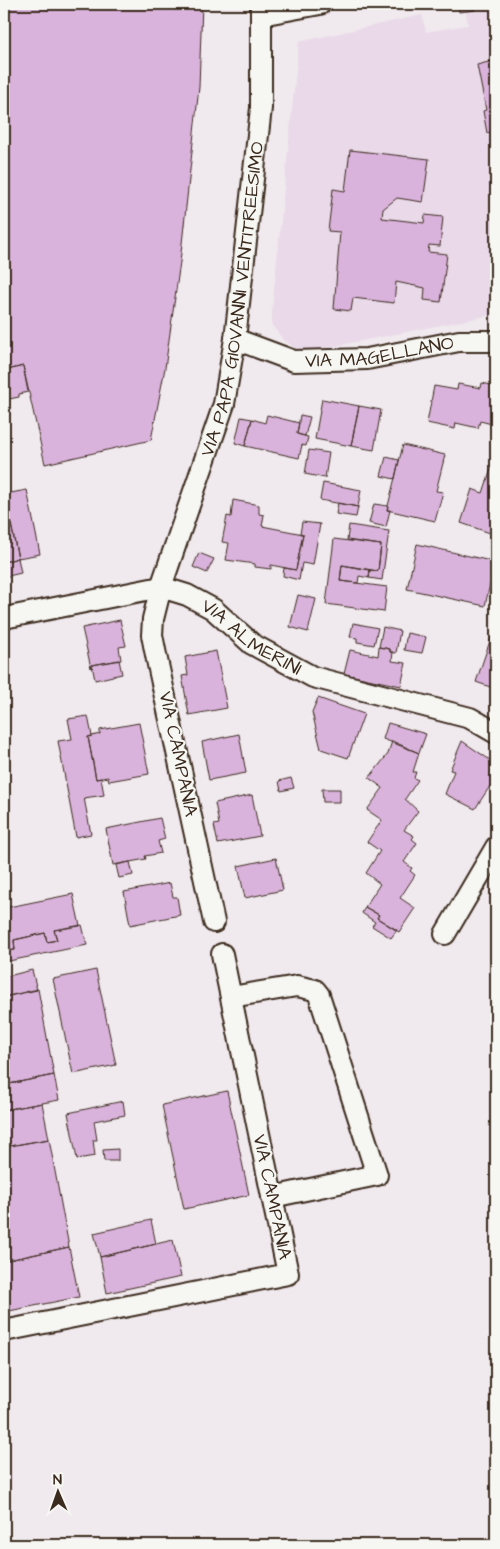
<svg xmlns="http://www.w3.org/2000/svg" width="500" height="1549" viewBox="0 0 500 1549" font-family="'Architects Daughter',sans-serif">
  <rect width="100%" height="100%" fill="#f0e9ee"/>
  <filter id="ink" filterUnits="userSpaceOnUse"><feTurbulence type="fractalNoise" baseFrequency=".02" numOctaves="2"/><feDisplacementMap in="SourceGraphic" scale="10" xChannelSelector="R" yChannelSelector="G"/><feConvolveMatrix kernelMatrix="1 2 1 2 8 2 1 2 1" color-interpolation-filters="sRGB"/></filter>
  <g filter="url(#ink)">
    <path fill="#e9d9e9" d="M476,4H496V314L310,351L297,350L282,338L272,325V310L299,42L422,15L426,32L468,25L465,6Z"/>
    <path fill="#dab3dc" stroke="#3b2a1e" d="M4,4H202L199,87L180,262L165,368L151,440L45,464L23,366L4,371Z
      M458,4H474L475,10L459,12Z
      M496,60V131L487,133L483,111L486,110L477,65Z
      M350,150L429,159L423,202L397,198L383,209L382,218L424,223L425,215L443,217L440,246L429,245L428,252L447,254L441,302L424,300L425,288L396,282L394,303L353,298L351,311L334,309L340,232L328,231L333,189L345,191Z
      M23,366L28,392L19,394V397L4,400V371Z
      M482,383L496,386V425L480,421L478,428L456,423L455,429L427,423L434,386L457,390L458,384L481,388Z
      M322,399L359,406L351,446L315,439Z
      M359,406L381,410L374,450L351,446Z
      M267,415L299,423L297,434L308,437L306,446L302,445L299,458L245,446L252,419L265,423Z
      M300,415L310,417L305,436L297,434Z
      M241,417L252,419L245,446L235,443Z
      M403,445L445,455L436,491L443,492L435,521L387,510Z
      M309,450L329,453L325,478L305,474Z
      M496,454V535L461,523L472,489L483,493Z
      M386,457L399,460L395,479L381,476Z
      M323,483L361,490L358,507L320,500Z
      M27,490L40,554L18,558L5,494Z
      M4,491L18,558L4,562Z
      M233,500L259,505V514L264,515L262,526L303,534L296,570L271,565V569L255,567V564L226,560L229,543L222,542L227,516L231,517Z
      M338,503L358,507L356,517L336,514Z
      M374,504L388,506L387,510H390L386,527L369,523Z
      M302,522L320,524L313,565L302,563L299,580L283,576L284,568L296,570L303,534H300Z
      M349,525L389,531L382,580L369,578L370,570L378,571L381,545L347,540Z
      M493,534L496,535V550L489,548Z
      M334,539L381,545L378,571L342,565L340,581L387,587L384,612L326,604Z
      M417,544L495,562L485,606L407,589Z
      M199,553L214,559L207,573L193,567Z
      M18,558L21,573L4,577V562Z
      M342,565L370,570L369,578L359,576L358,583L340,581Z
      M298,595L316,599L308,632L290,627Z
      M120,620L126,646L119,647L121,660L92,665L91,668L82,628Z
      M353,623L378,628L374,645L357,642V638L350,637Z
      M383,627L400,631L396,653L390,652V649L379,647Z
      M407,633L426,637L422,653L404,650Z
      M496,636V689L476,682L491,638L495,639Z
      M379,647L390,649V652H393L392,661L406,663L401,686L344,674L350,650L378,656Z
      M216,651L227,708L189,715L182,676L188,675L185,657Z
      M119,660L122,674L95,680L92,665Z
      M318,698L364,714L348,758L321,749L312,712Z
      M88,716L92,736L88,737L96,779L101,778L104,795L84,798L91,834L76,837L58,741L72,739L68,719Z
      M139,723L149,774L109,781L108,777L96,779L88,737L100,734V730Z
      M388,723L426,734L419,753L383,739Z
      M239,734L246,773L209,780L202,742Z
      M392,741L419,753L413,772H416L414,778L418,780L405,799L418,811L404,830L414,836L412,839L417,843L404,862L412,868L410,871L415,875L400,898L415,908L399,932L377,918L379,915L365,907L380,884L366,873L380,851L367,842L382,820L367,810L383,788L369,778L388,754Z
      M462,741L496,764V777L475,809L445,794L454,771L450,770Z
      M291,778L294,788L281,791L279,781Z
      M322,789H340V802H323Z
      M252,795L260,836L218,844L214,825L219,824L215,803Z
      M160,818L165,839L158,841L161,853L145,856L146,859L113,865L106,829Z
      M276,858L283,890L245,898L238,866Z
      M130,862L133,875L119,878L116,865Z
      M170,883L173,897H177L180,915L130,925L124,892Z
      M73,894L80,926L54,930L57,940L47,942L45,933L14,940L15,950L5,951L4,908Z
      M365,907L379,915L377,918L397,930L391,938L372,926L375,922L362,913Z
      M82,925L87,945L4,962V944L5,951L15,950L14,940L45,933L47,942L57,940L54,930Z
      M32,970L37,990L4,997V977Z
      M96,970L116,1065L73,1074L53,979Z
      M38,989L54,1075L4,1085V997Z
      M54,1075L59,1100L4,1110V1085Z
      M227,1091L249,1195L184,1209L162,1105Z
      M123,1101L125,1115L94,1121L97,1140H93L95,1156L77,1159L68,1113Z
      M42,1103L49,1139L4,1147V1110Z
      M49,1139L69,1247L4,1261V1147Z
      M118,1149V1161H104L103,1150Z
      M151,1220L156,1244L100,1257L94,1233Z
      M173,1240L181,1277L107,1293L100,1257Z
      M69,1247L79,1297L4,1312V1283H6L4,1261Z"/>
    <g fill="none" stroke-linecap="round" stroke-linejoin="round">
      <g stroke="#3b2a1e" stroke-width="24">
        <g id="street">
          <path d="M261,15L320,4"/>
          <path id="s1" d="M235,339L294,361L367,359L459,341H496"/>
          <path id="s2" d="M4,618L161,587L187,595L213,609L252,644L313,677L470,718L496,733"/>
          <path id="s3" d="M214,922L157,660L152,635L153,619L161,587L224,404L235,339L261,108V4"/>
          <path d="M445,934L496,847"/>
          <path d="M231,997L297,986L315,990L319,995L377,1175L272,1197"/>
          <path d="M4,1331L288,1274L222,954"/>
        </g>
      </g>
      <use href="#street" stroke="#f6f6f2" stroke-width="20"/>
    </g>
  </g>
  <g text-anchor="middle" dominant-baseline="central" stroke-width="4.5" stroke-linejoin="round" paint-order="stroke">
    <g font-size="19" fill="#3b2a1e" stroke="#f6f6f2">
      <text stroke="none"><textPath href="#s3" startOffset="641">VIA PAPA GIOVANNI VENTITREESIMO</textPath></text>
      <text stroke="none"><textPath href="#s1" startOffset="149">VIA MAGELLANO</textPath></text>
      <text stroke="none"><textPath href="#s2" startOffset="265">VIA ALMERINI</textPath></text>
      <text transform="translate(178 754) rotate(78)">VIA CAMPANIA</text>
      <text transform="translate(272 1197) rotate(78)">VIA CAMPANIA</text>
    </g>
  </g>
  <rect width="500" height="1549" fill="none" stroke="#f6f6f2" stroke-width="20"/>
  <rect x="10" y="10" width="480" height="1529" fill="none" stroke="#3b2a1e" stroke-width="2" filter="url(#ink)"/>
  <g transform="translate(58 1492) rotate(358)" stroke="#f6f6f2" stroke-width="4" paint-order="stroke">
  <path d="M0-4L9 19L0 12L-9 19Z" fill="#3b2a1e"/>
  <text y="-8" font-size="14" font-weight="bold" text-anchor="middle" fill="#3b2a1e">N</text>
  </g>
</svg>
